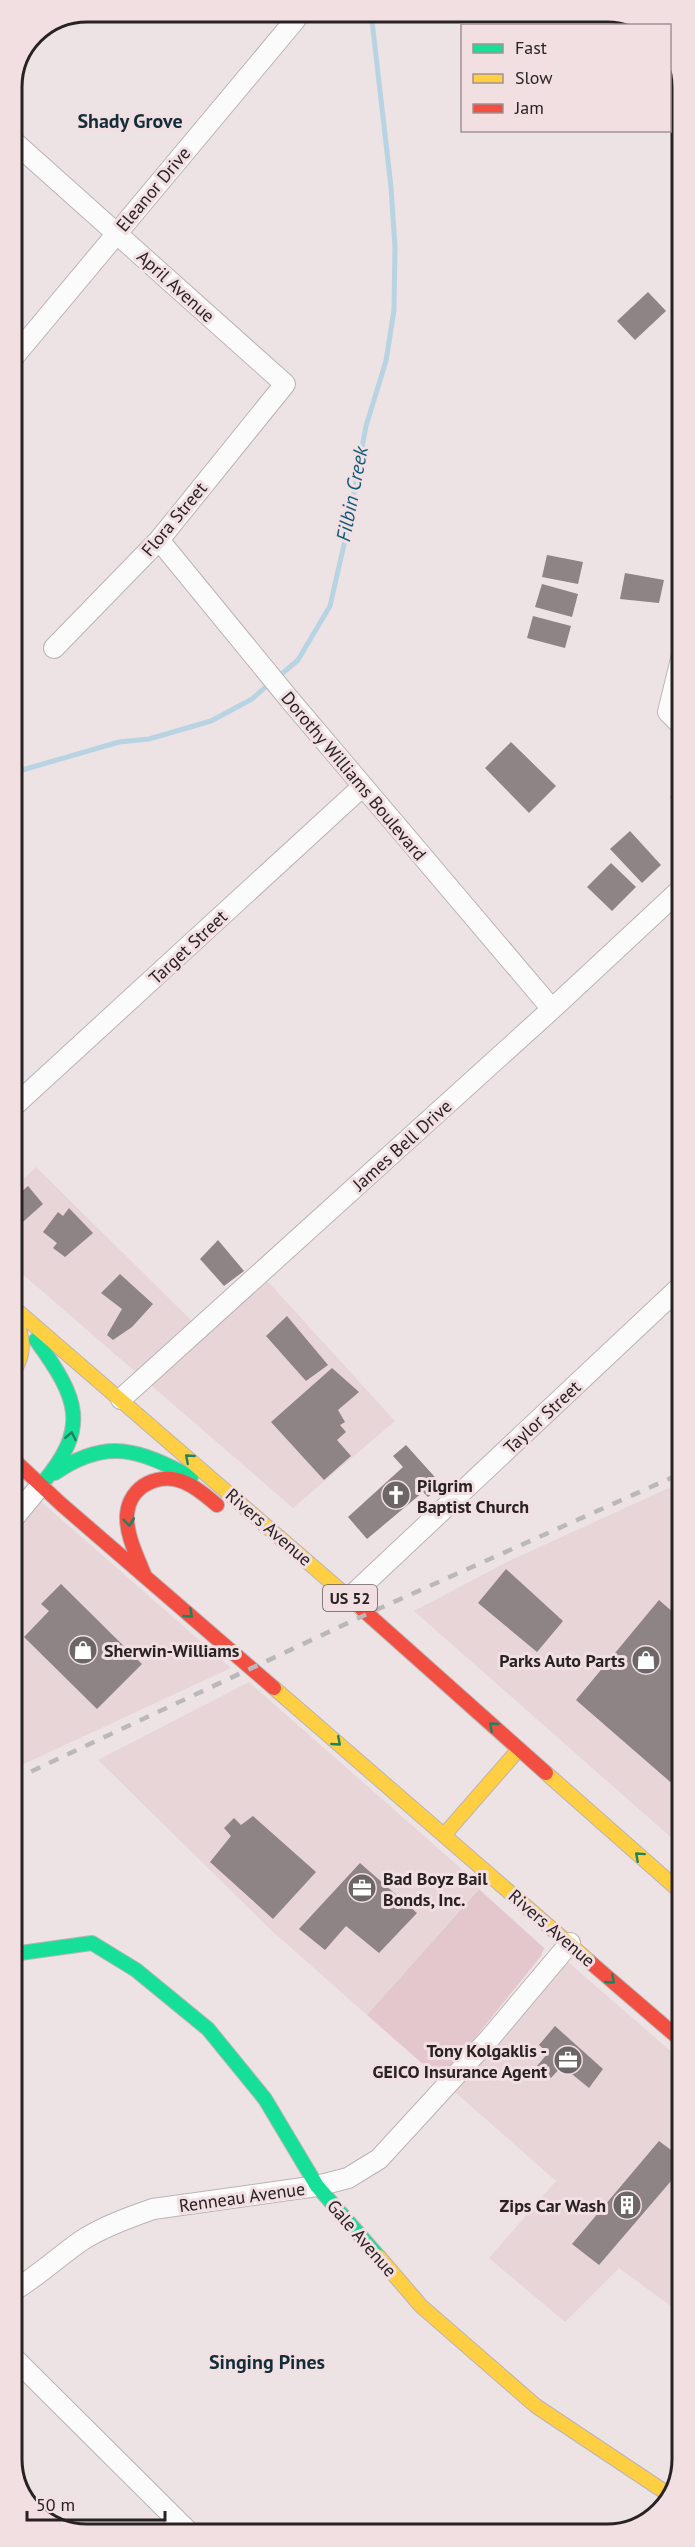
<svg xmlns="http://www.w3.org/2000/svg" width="695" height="2547" viewBox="0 0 695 2547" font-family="'PT Sans',sans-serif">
  <rect width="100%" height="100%" fill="#ede3e5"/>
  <path fill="#e7d5d7" d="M13,1166L24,1178L36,1167L199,1328L260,1273L395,1421L293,1508L13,1266Z
    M13,1477L231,1668L13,1769Z
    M682,1482L683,1848L414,1611L509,1561Z
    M249,1682L481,1886L367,2015L272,1931L98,1760Z
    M559,1954L683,2062V2315L619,2268L565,2322L489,2258L556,2181L447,2085Z"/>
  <path fill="#e4c7cc" d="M479,1889L544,1948L541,1956L441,2080L367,2015Z"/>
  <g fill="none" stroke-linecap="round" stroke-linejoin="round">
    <path stroke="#b8d3e2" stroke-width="5" d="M278,677L298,660L330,606L346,536L366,426L386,361L394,310L395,247L391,187L371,12
      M12,773L119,742L149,739L211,721L252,699L270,683"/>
  </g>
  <path fill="#8e8385" d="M648,292L666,311L635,340L617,321Z
    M547,555L583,562L578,584L542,577Z
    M625,573L664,580L659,603L620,599Z
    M542,584L578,594L572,617L535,607Z
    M533,616L571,626L565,648L527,638Z
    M511,742L556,786L529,813L485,768Z
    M682,786V810L670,797Z
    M630,831L661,865L642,883L610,849Z
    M611,863L636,887L612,911L587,887Z
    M28,1186L43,1204L15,1229L13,1226V1199Z
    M69,1208L93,1233L65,1257L53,1248L57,1243L43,1232L58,1212L63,1216Z
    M218,1240L244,1271L224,1286L200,1259Z
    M120,1274L153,1304L132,1327L113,1340L107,1335L122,1309L101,1293Z
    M287,1316L328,1365L306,1381L266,1336Z
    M332,1368L359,1392L338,1410L345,1422L340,1425L346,1432L337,1440L351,1456L324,1480L271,1422Z
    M406,1445L442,1485L428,1497L423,1492L367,1539L348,1517L403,1467L393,1456Z
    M506,1569L563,1621L537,1652L478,1603Z
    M61,1584L142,1664L97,1709L24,1637L49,1611L41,1604Z
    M659,1600L682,1620L683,1793L576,1700Z
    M253,1816L316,1872L273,1919L210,1862L231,1836L224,1828L234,1818L241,1825Z
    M360,1863L417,1913L379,1953L346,1926L325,1950L299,1929Z
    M555,2026L603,2069L589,2088L562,2066L551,2078L537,2066L548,2053L539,2045Z
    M659,2141L683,2159V2167L599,2265L572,2244Z"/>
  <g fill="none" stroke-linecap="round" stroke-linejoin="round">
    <g stroke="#bbb3b5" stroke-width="22">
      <path id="street" d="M12,140L285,384L159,540L54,648
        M12,359L296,19
        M159,540L290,700L552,1009
        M682,655L668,712L682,726
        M13,1107L363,786
        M121,1399L552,1009L682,888
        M13,1519L41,1485
        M349,1598L682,1285
        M13,2291C38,2276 58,2257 81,2241C102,2227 130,2217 153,2209L317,2186L348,2178L379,2159L490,2038L570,1943
        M13,2357L192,2535"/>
    </g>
    <g stroke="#bbb3b5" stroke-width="16">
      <path id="fast" d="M36,1340C78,1398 91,1427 41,1485
        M55,1473C107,1437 139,1450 191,1477
        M13,1954L92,1943L136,1970L208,2029L265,2099L317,2186L379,2257"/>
    </g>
    <g stroke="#bbb3b5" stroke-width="16">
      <path id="slow" d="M13,1307L362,1609
        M13,1372C26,1353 23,1338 15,1317
        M274,1688L590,1962
        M546,1773L683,1894
        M444,1835L519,1749
        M379,2257L421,2306L536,2406L671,2496"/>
    </g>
    <g stroke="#bbb3b5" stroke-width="16">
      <path id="jam" d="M13,1459L61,1504L274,1688
        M144,1574C137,1556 126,1535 127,1515C129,1485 161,1471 186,1483C198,1488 207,1497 217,1505
        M362,1609L546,1773
        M590,1962L683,2042"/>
    </g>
    <use href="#street" stroke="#fcfbfb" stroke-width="20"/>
    <use href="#fast" stroke="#16e098" stroke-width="14"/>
    <use href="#slow" stroke="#ffcf43" stroke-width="14"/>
    <use href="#jam" stroke="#f24e42" stroke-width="14"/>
    <path stroke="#bbb8b9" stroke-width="4.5" stroke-dasharray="10 10" stroke-linecap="butt" d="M13,1780L367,1614L682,1473"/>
  </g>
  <defs><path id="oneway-chevron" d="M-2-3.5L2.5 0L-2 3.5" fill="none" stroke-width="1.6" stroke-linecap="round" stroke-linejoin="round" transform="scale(1.5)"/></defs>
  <g stroke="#1f815e">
    <use href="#oneway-chevron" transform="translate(71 1436) rotate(-79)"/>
    <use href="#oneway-chevron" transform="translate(189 1458) rotate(-139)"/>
    <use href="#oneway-chevron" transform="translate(129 1522) rotate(84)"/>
    <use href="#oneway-chevron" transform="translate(189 1614) rotate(41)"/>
    <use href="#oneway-chevron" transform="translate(493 1726) rotate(-139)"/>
    <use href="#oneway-chevron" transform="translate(337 1742) rotate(41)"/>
    <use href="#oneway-chevron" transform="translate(639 1856) rotate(-138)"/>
    <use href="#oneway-chevron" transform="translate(611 1980) rotate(41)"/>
  </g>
  <defs>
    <g id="church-disc" transform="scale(1.5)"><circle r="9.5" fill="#6d6667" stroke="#f1dfe2"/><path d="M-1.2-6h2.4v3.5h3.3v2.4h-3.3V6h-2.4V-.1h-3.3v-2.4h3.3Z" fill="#fff"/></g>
    <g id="shop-disc" transform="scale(1.5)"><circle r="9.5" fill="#6d6667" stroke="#f1dfe2"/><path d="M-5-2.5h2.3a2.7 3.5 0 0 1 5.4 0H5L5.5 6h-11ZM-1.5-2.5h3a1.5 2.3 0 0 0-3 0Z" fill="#fff"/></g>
    <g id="office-disc" transform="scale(1.5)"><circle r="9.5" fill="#6d6667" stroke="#f1dfe2"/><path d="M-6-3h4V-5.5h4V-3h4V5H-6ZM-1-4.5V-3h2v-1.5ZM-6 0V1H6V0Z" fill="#fff"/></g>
    <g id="building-disc" transform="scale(1.5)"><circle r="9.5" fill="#6d6667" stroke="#f1dfe2"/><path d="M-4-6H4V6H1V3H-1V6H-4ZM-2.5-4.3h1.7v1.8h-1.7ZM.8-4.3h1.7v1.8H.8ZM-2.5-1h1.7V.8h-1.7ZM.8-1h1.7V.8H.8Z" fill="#fff"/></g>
  </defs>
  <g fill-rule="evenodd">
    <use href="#church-disc" x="396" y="1495"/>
    <use href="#shop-disc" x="83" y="1650"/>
    <use href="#shop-disc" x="646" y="1660"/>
    <use href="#office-disc" x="362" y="1888"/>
    <use href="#office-disc" x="568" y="2060"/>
    <use href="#building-disc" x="627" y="2205"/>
  </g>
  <g text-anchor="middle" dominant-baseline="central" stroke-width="6" stroke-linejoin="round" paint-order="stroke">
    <rect fill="#f1dfe2" stroke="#645b5c" stroke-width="1.5" x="323" y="1585" width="54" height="26" rx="4.5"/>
    <g font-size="16" font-weight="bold" fill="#282223">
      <text x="350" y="1598">US 52</text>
    </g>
    <g font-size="18" fill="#282223" stroke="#f1dfe2">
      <text transform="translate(153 189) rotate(-50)">Eleanor Drive</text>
      <text transform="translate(176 286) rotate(42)">April Avenue</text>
      <text transform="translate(174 519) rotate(-50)">Flora Street</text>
      <text transform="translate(354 776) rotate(50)">Dorothy Williams Boulevard</text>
      <text transform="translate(188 947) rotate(-43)">Target Street</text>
      <text transform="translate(402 1145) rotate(-42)">James Bell Drive</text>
      <text transform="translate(542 1417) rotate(-43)">Taylor Street</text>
      <text transform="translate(269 1527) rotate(41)">Rivers Avenue</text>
      <text transform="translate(552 1928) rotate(41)">Rivers Avenue</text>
      <text transform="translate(242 2197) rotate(-8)">Renneau Avenue</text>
      <text transform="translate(362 2238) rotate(49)">Gale Avenue</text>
    </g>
    <g font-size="18" font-weight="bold" fill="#282223" stroke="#f1dfe2" text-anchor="start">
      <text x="417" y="1485">Pilgrim<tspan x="417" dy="21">Baptist Church</tspan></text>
      <text x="104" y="1650">Sherwin-Williams</text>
      <text x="625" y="1660" text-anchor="end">Parks Auto Parts</text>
      <text x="383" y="1878">Bad Boyz Bail<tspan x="383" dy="21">Bonds, Inc.</tspan></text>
      <text x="547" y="2050" text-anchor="end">Tony Kolgaklis -<tspan x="547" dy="21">GEICO Insurance Agent</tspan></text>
      <text x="606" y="2205" text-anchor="end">Zips Car Wash</text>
    </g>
    <g font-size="20" font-weight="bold" fill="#122d39" stroke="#f1dfe2">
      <text x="130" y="121">Shady Grove</text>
      <text x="267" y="2362">Singing Pines</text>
    </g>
    <g font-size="20" font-style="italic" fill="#0d5b79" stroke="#f1dfe2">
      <text transform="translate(352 494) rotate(-79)">Filbin Creek</text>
    </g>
  </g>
  <path d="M0 0H695V2547H0ZM87 22H607A65 65 0 0 1 672 87V2459A65 65 0 0 1 607 2524H87A65 65 0 0 1 22 2459V87A65 65 0 0 1 87 22Z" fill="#f1dfe2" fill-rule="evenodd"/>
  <path fill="none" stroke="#282223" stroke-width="3" d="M87 22H607A65 65 0 0 1 672 87V2459A65 65 0 0 1 607 2524H87A65 65 0 0 1 22 2459V87A65 65 0 0 1 87 22Z"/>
  <rect x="461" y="24" width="210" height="108" fill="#f1dfe2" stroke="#a19396" stroke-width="1.5"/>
  <rect x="473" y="44" width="30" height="9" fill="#16e098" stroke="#a19396" stroke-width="1.5"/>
  <text x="515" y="54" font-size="18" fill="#282223">Fast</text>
  <rect x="473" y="74" width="30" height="9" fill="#ffcf43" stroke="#a19396" stroke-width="1.5"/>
  <text x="515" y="84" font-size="18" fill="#282223">Slow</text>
  <rect x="473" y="104" width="30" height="9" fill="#f24e42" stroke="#a19396" stroke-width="1.5"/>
  <text x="515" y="114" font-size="18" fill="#282223">Jam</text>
  <path d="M27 2511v9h138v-9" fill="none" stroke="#282223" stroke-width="3"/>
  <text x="36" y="2511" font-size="18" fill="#282223" stroke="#f1dfe2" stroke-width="4.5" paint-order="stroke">50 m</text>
</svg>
